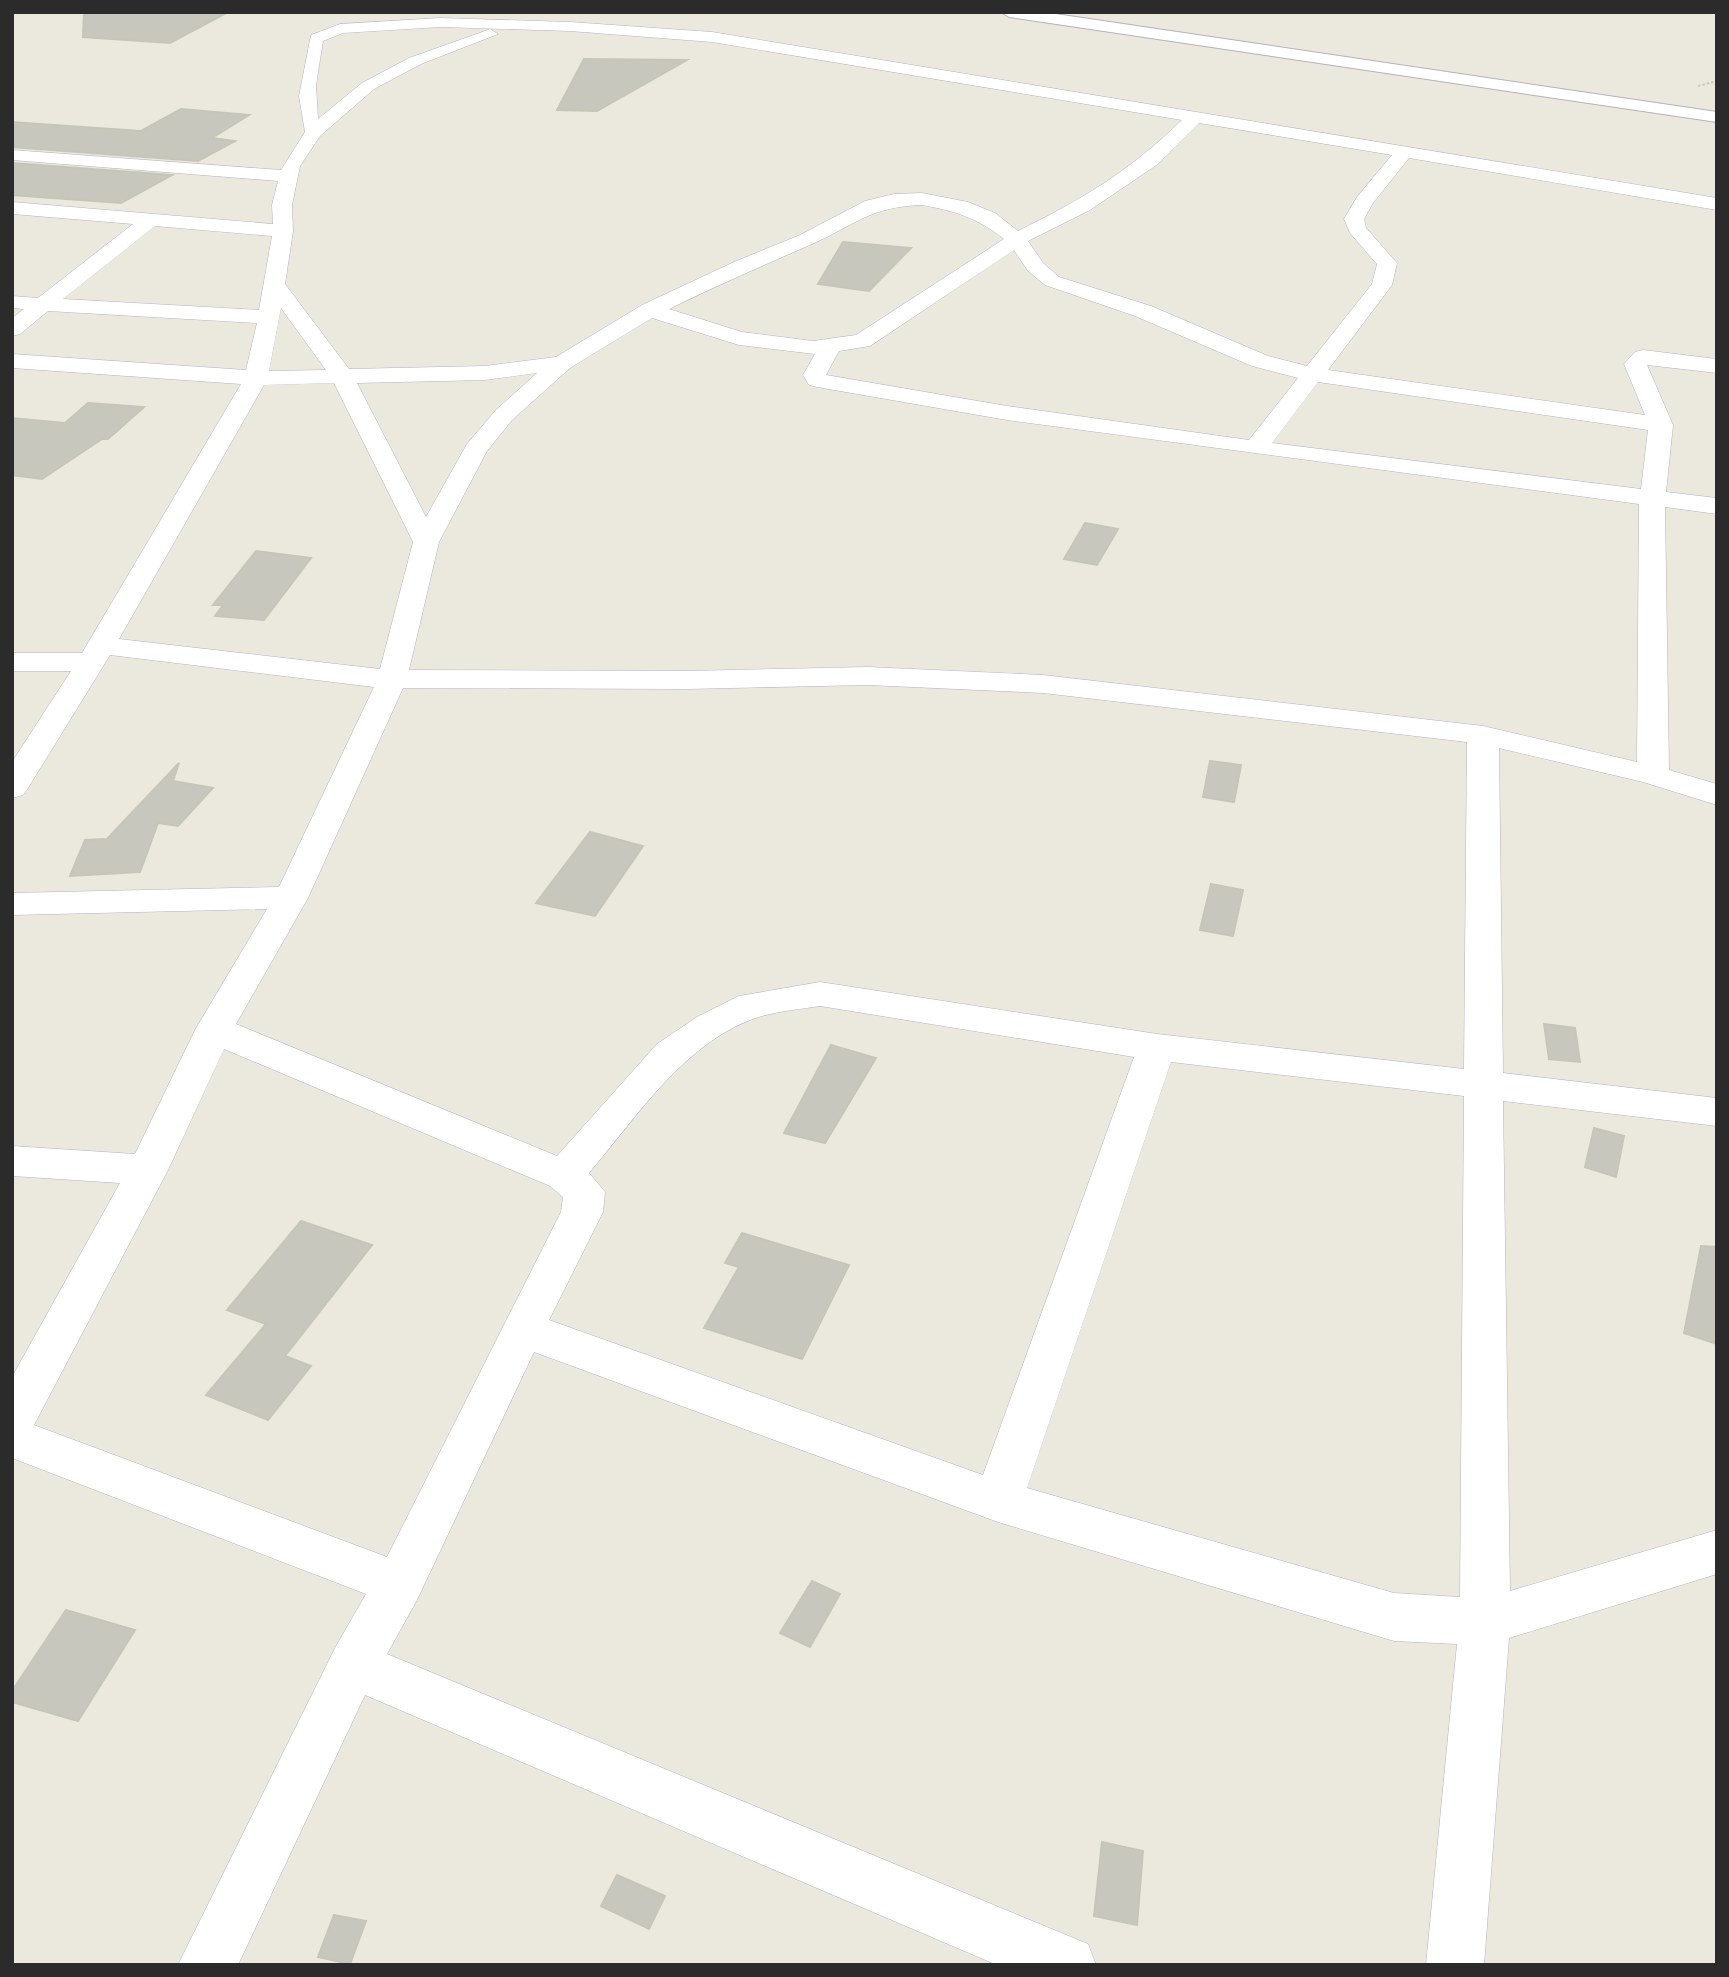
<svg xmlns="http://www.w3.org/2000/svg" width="1729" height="1977" viewBox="0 0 1729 1977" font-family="'Fira Sans Condensed',sans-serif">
  <rect width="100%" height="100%" fill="#ebe9de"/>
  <path fill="#c7c7bd" stroke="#c6c6b8" stroke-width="2" d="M84,12H228L170,43L83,37Z
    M584,59L687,60L597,111L557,110Z
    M181,109L249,115L212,138L235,141L198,161L12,147V122L141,131Z
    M12,163L172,175L121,203L12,195Z
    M843,242L911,248L869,291L818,284Z
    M88,403L144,407L108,439H102L42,479L12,475V418L65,423Z
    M1085,523L1118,529L1097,565L1064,559Z
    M256,551L311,558L264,620L215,616L223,605H213Z
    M1210,761L1241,765L1234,802L1203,797Z
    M179,763L173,781L213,788L178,826L158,823L140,872L70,876L85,840L107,839Z
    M590,832L643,846L595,916L536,903Z
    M1211,884L1243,890L1233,936L1200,930Z
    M1544,1024L1575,1028L1580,1062L1549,1059Z
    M831,1045L876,1058L825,1143L784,1133Z
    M1594,1128L1624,1136L1616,1177L1585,1167Z
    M301,1221L372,1245L285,1356L311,1366L268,1420L206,1395L266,1324L227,1310Z
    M742,1233L849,1265L802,1359L704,1328L739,1267L725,1263Z
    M1701,1246L1717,1247V1344L1684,1333Z
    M812,1581L840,1594L810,1647L780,1633Z
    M66,1610L135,1630L78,1721L12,1702V1691Z
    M1102,1842L1143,1851L1137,1925L1094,1916Z
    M617,1875L665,1896L649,1929L601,1906Z
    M334,1915L366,1921L350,1964L318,1957Z"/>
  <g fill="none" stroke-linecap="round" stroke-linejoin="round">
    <g stroke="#b4b2bd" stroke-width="1">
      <path id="minor" d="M441,18L570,22L712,32L1717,198V210L1409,158L1373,203L1364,219L1366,228L1397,263L1392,285L1328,370L1645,415L1624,364L1635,352L1643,350L1717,359V373L1647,365L1673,425L1666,492L1717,498V514L1665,507L1669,770L1717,784V805L1643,782L1499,748L1503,1073L1717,1098V1126L1503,1101L1510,1591L1717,1530V1574L1509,1638L1484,1965H1426L1457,1644L1394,1641L998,1522L534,1352L417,1600L387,1654L1088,1944L1096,1965H997L365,1695L238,1965H178L335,1648L366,1594L12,1458V1377L120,1183L12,1176V1146L135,1154L195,1030L267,909L12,915V893L279,887L374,687L110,655L28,788L23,795L12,798V762L71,671H12V653H82L241,384L12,368V354L246,370L257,323L48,311L20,334L12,336V318L24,309L12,308V296L38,298L133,224L12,214V202L273,224L272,205L278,181L12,160V150L281,170L305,132L299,96L311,35L340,24ZM441,27L570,31L712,42L1182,120C1130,171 1083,199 1018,231L995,213L968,202L922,193L894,194L865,201L800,235L734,262L642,305L556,357L485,366L349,369L285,284L293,231L292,205L300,166L320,136L374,89L421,64L498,34L490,29L485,31L409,58L362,83L318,119L316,85L323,41L343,33ZM1199,123L1392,155L1357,197L1344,219L1350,233L1377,264L1372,284L1307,366L1268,356L1151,306L1059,277L1043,263L1028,241L1090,210L1158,164ZM922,205C955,211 978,218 1004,239L856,335L813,341L742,332L669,309C716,286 764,265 812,244C857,224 869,207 922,205ZM155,226L272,236L259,310L63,299ZM1014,250L1028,271L1045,285L1135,316L1252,366L1298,378L1249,440L1007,406L826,375L839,351L870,346ZM281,308L326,370L269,371ZM652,318L739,345L815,354L803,375L809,385L817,387L1007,420L1639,504L1637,762L1483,726L1043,675L868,667L687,671L409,670L439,542L487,451L512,420L570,368ZM537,373L496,410L467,444L426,517L357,383L485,380ZM1318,382L1648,430L1641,489L1272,443ZM334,383L413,542L380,669L119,639L264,385ZM868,685L1043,693L1467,742L1464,1069L1157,1034L820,982L739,996L697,1017L657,1044L557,1156L236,1024L308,898L403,688L687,689ZM820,1006L1134,1057L983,1475L549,1320L603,1212L605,1192L589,1173C637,1117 687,1038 762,1016C780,1011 801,1009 820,1006ZM224,1049L550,1186L563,1197L561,1212L387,1557L34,1425L168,1170ZM1171,1062L1464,1096L1460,1597L1394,1593L1027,1488Z"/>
    </g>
    <g stroke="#b4b2bd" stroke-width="2">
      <path id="tertiary" d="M1001,12H1042L1717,112V122L1009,17Z"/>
    </g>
    <path stroke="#c8c8c8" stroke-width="2" stroke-dasharray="2.5 2" stroke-linecap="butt" d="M1698,86L1717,81"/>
    <use href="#minor" fill="#fff" fill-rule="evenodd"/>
    <use href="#tertiary" fill="#fff" fill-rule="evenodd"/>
  </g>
  <rect width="1729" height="1977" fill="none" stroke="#2b2b2b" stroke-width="28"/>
</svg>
